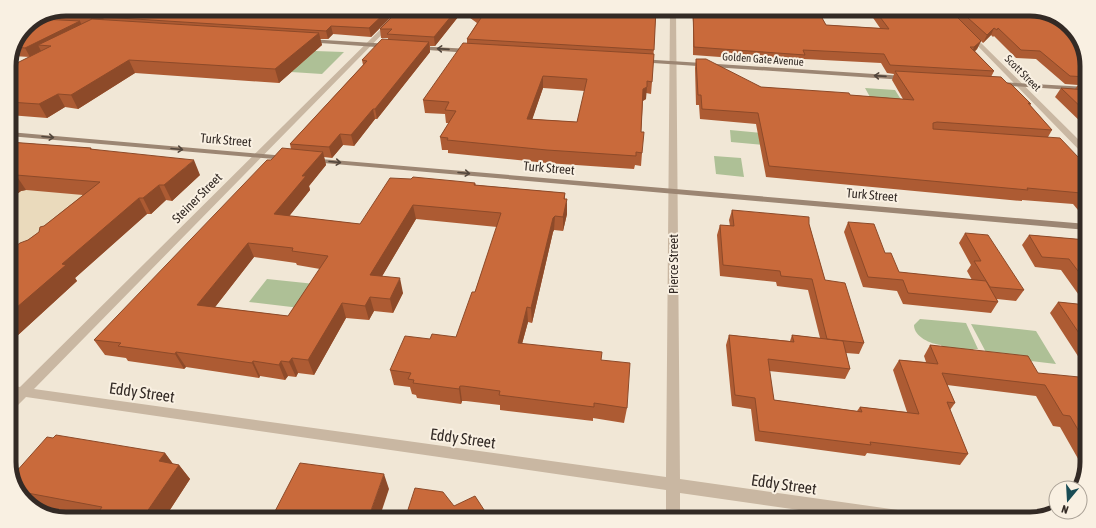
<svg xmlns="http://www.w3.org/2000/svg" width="1096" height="528" viewBox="0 0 1096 528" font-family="'Asap Condensed',sans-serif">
  <rect width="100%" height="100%" fill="#f1e7d6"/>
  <path fill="#aec096" d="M315,51L344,52L322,74L291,72Z
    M865,88L895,90L907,109L875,106Z
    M730,130L762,133L764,145L731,142Z
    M714,156L741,158L744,177L716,174Z
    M267,279L315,284L300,308L249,302Z
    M920,319L966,323L978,349H973L975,353L943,349L941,345C931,344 914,337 914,325Z
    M971,324L1036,331L1056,364L988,356Z"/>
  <path fill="#eadabc" d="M26,190L95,194L9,269V200L21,191Z"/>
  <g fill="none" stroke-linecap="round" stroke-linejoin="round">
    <path fill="#c9b7a2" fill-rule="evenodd" d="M401,9H407L34,389L666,477L670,9H676L680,479L912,512L917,514L919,519H862L680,493V519H666V490L26,397L13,410L9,411V398L11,395H9V385L20,387Z
      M968,34H972L1087,148V155H1084L968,36Z"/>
    <path fill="#9c8673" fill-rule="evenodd" d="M308,39L390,44L393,46L390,48L306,42L305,41Z
      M416,46L470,49L473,51L470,53L414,49V47Z
      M640,59L905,76L908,78L905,80L638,62V60Z
      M999,82L1087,87V91L997,85L996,84Z
      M9,132L286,156L290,158L286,160L9,136Z
      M309,158L1087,224V230L312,162L308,160Z"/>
  </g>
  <path fill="#ad5b33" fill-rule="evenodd" d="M66,9H399L371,37L333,34L328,39H320L322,45L279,83L135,73L78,109L65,107L47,118L9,115V67L30,57L12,56L26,25Z
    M400,9H656L652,82L651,94L646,93V99L643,101L641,132L642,153L641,166L635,165L634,169L547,163L448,153V150H442L440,137L449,123H446L445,114L425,113L423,100L467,43V39L477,23L462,12L435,46H430V52L377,119H375L354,146L343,145L332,158L324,157L326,165L309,186L310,190L289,216L360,224L411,179L475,183L476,185L565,193V199L567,214L563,231L554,230L553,232L532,323L528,322L522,344L601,360L627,408L624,423L593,418V421L500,410V405L466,401H462L461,404L417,398L416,395L412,394L410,387L394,385L390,370L430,339L456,337L475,292L497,227L416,219L382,276L403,293L393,313L374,311L369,320L346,318L314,375L298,373L296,377L288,376L285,380L260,376L259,378L186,367L184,369L128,361L126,358L105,355L94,340L271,160L291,149L290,144L363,65L362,60L388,40V38H381L380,29ZM543,88L585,91L577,122L532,119ZM254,257L296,263L297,265L320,269L288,316L215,307Z
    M692,9H817L826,25L880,28L867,9H1030L1087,62V128L1055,97L1061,88L1075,89L1078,85L1065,84L1036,59L1016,58L994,36L993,37L991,35L983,43L981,41L977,49L975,51L994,71L991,77L1007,83L1031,104L1030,105L1052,130L1048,137L1079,158L1087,161V211L1078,210L1073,204L1022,200V201L766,177L756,124L700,119L699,105H696L695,68L696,59L761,87L850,95L903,99L892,80L894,74L887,73L881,63L804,59L802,63L693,55V22Z
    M9,142L91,148L92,149L200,175L172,201L166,200L151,214H147L75,278L77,281L17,336L9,335V251L28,240L39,232L44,226L83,195L26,190L21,191L9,200Z
    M732,210L809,224L825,280L864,343L859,354L846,353L850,369L845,379L769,371L774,400L857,411L860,407L907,412L893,370L899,360L926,362L924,356L930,345L1038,373L1087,390V462L1085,471L1060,427L1053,426L1036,396L947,385L955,403L950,410L968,454L960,465L867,453L865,456L755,441L751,409L732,406L726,345L729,335L790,341L792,335L820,338L808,290L777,286L776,282L720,276L717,235L720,225L730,226L729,220Z
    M848,222L885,253L899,272L972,280L967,271L971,265L959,243L965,233L1024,290L1016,301L997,299L998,302L991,313L903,304L897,291L863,287L844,232Z
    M1029,235L1087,240V370L1050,313L1058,302L1086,305L1061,270L1035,267L1022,245Z
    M165,453L173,464L179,465L190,479L164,519H102L39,507L19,494L15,473Z"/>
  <path fill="#8d4a29" d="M106,9H127L103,17L104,20L94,25L90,17Z
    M389,9H399L371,37L369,28Z
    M457,9H462V12L435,46L434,37Z
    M80,21L84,30L38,45L41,51L30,57L25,48Z
    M331,26L333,34L328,39L326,31Z
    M994,28L991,35L983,43L987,35Z
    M319,33L322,45L279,83L275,69Z
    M981,41L977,49L971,55L974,47Z
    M429,42L430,52L377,119L375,109Z
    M129,60L135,73L78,109L71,95Z
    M543,76V88L528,132L527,119Z
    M647,87L646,99L642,101L643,89Z
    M58,94L65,107L47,118L39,104Z
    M373,109L375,119L354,146L351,135Z
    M340,134L343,145L332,158L329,147Z
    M323,152L326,165L309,186L310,190L279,229L274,214L302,176Z
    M194,160L200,175L172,201L164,185Z
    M16,175L26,190L21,191L9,200V177Z
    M159,185L166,200L151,214L143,198Z
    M139,198L147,214L75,278L77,281L17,336L9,326V314L62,264Z
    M567,199V214L563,231V217Z
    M413,205L416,219L374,290L370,275Z
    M555,216L554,230L553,232L532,323L531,308L553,218Z
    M248,243L254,257L205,320L197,305Z
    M400,278L403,293L393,313L390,299Z
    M370,297L374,311L369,320L365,306Z
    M342,303L346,318L314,375L308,360Z
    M527,307L528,322L518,358V343Z
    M176,352L186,367L184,369L175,354Z
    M292,358L298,373L296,377L289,362Z
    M253,361L260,376L259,378L252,363Z
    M281,361L288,376L285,380L279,365Z
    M460,386L462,401L461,404L459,389Z
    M165,453L176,468L159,461Z
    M179,465L190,479L164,519H142Z
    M384,474L389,489L379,519H368Z
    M22,492L39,507L36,509L20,495Z"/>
  <path fill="#c96a3b" stroke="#8d4a29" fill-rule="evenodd" d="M66,9H106L90,17L52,14Z
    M119,9H389L369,28L331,26L326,31L103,17Z
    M400,9H457L434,37L387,34L392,29H380Z
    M469,9H656L654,50L467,39L481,18Z
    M693,9H817L826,25L889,29L874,9H949L981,41L974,47H970L994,71L890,65L884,54L803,50L805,55L694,47Z
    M958,9H1030L1055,15L1077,34L1087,62V77L1070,76L1040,51L1021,50L998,28L997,30L994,28L987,35Z
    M41,19L80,21L25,48L16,47L26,25Z
    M92,19L319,33L275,69L129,60L71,95L58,94L39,104L9,102V67L51,46L38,45Z
    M382,39L429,42L375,109H373L351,135L340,134L329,147L290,144L367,61L362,60Z
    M463,43L654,54L652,82L647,81V87L643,89L641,132H644L642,153L636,152V156L547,150L447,140L448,138L440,137L456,111L445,110L449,102L423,100ZM543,76L587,79L577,122L527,119Z
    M696,59H706L761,87L849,93L850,95L914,100L895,71L1001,77L1007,83L1011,84L1031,104L1028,103L1052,130L937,122L933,123V129L1060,138L1079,158L1087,161V199H1086L1081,193L1027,188L1028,190L769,166L758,113L702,109L701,95H698Z
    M1079,83H1087V113L1061,88L1087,90Z
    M9,142L91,148L90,149L194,160L164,185H159L143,198H139L62,264L66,265L9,314V251L20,243L28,240L39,232L40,227L44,226L100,182L16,175L9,177Z
    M282,148L323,152L302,176H306L274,214L360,224L390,178L411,179L413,177L455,181L475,183L474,185L565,193L564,199H567L563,217L555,216L553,218L531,308L527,307L518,343L602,352L601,360L630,363L627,408L594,403V407L499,395L500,391L463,386H460L459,389L413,383L414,380L408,379L411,373L390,370L405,336L430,339L432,334L456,337L472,292H475L501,213L413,205L370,275L400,278L390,299L370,297L365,306L342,303L308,360L292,358L289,362L281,361L279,365L253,361L252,363L176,352L175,354L118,346L121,343L94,340L267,160H271ZM248,243L293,248L292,251L328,256L288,316L197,305Z
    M732,210L809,217V224L825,280L845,283L864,343L827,339L812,279L781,276L780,271L723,265L720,225L734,226Z
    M848,222L874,224L885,253H891L899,272L986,281L998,302L908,293L903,280L868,277Z
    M965,233L988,235L1024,290L990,287L974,261H981Z
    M1029,235L1087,240V283L1069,259L1042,257Z
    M1058,302L1087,305V345Z
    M729,335L794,342L792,335L843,341L850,369L768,359L774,400L862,412L860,407L919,414L899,360L938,364L930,345L1028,356L1038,373L1079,377L1087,390V445L1070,416L1063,415L1045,385L942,373L955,403L947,402L968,454L870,442L871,445L759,431L755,398L735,395Z
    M56,435L165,453L159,461L179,465L142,519H123L97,514L102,507L22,492L20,495L19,494L11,472L15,473L47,437L53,438Z
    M300,463L384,474L368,519H271Z
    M415,488L443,492L454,506L475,496L490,519H405Z"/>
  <defs><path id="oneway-shaft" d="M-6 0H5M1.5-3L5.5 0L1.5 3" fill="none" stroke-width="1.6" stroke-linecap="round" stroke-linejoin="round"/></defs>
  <g stroke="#52463c">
    <use href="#oneway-shaft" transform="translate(443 49) rotate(-176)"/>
    <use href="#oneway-shaft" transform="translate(880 76) rotate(-176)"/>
    <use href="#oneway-shaft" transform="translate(48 137) rotate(5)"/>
    <use href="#oneway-shaft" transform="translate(177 149) rotate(5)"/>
    <use href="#oneway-shaft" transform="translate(335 162) rotate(5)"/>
    <use href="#oneway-shaft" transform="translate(464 173) rotate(5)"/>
  </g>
  <g text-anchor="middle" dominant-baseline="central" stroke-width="4" stroke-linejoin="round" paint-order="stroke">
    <g font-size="11" fill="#332a25" stroke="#f9f0e2">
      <text transform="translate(763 59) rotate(4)">Golden Gate Avenue</text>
      <text transform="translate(1023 73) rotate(45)">Scott Street</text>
    </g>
    <g font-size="13" fill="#332a25" stroke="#f9f0e2">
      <text transform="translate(226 140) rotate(5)">Turk Street</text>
      <text transform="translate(549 168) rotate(5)">Turk Street</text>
      <text transform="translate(872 195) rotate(5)">Turk Street</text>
      <text transform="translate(197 198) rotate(-45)">Steiner Street</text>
      <text transform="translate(673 264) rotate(-90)">Pierce Street</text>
    </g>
    <g font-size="16" fill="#332a25" stroke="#f9f0e2">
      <text transform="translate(142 392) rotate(8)">Eddy Street</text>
      <text transform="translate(463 438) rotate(8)">Eddy Street</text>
      <text transform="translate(784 484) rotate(8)">Eddy Street</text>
    </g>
  </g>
  <path d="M0 0H1096V528H0ZM66 16H1030A50 50 0 0 1 1080 66V462A50 50 0 0 1 1030 512H66A50 50 0 0 1 16 462V66A50 50 0 0 1 66 16Z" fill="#f9f0e2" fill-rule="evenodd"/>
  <path fill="none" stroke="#332a25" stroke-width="5" d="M66 16H1030A50 50 0 0 1 1080 66V462A50 50 0 0 1 1030 512H66A50 50 0 0 1 16 462V66A50 50 0 0 1 66 16Z"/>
  <g transform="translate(1068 500) rotate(198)"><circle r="19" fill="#f9f0e2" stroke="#aaa196"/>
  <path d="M0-3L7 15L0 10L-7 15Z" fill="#194c55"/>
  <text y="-6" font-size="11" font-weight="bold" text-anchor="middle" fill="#332a25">N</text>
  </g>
</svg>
